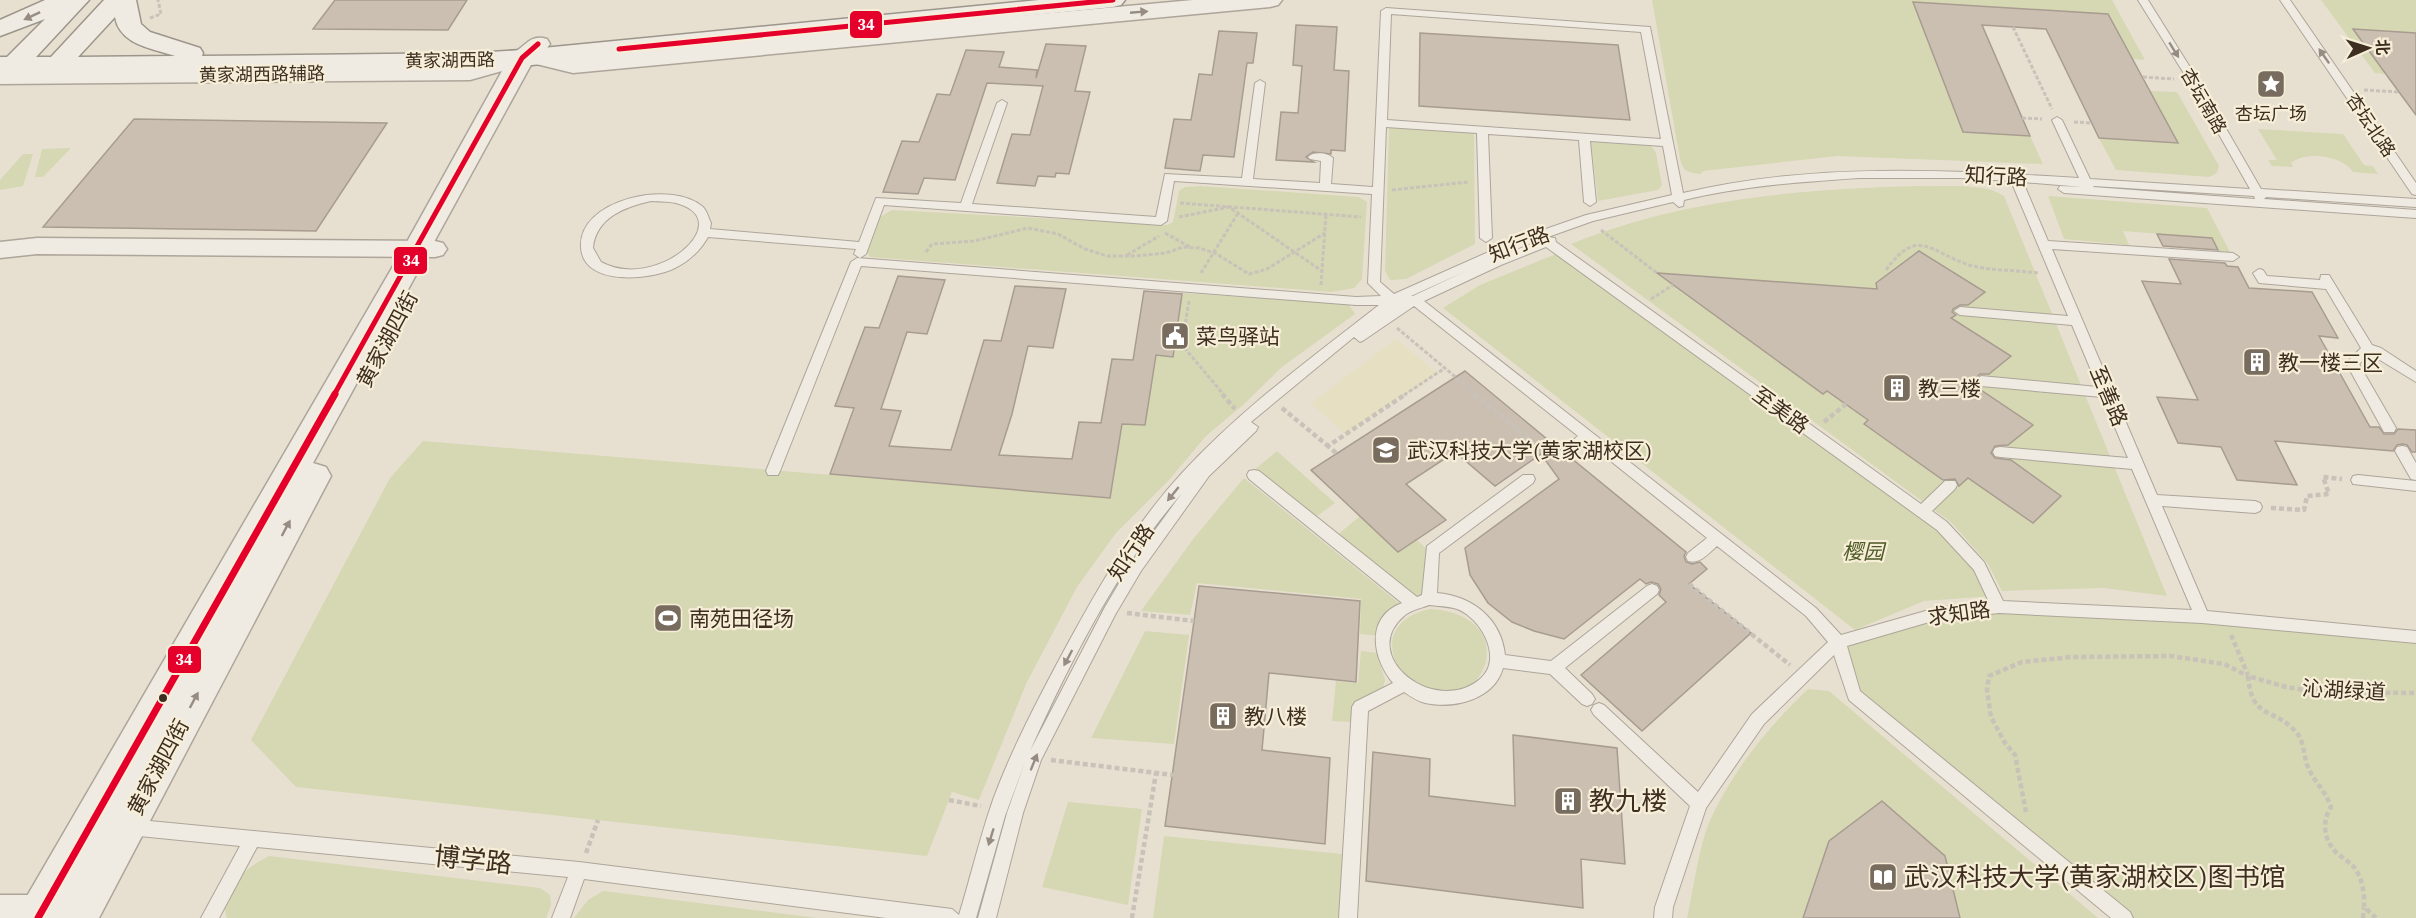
<svg xmlns="http://www.w3.org/2000/svg" width="2416" height="918" viewBox="0 0 2416 918" font-family="'Source Serif 4','Noto Sans SC',serif">
  <rect width="100%" height="100%" fill="#e7e0d1"/>
  <path fill="#e6dfc2" d="M1396,339L1437,373L1345,434L1311,403Z"/>
  <path fill="#d6d7b3" d="M1652,0H2112L2145,60L2133,59L2108,14L1914,2L1963,132L2030,136L2043,164L1837,156L1703,171L1701,174C1689,173 1683,172 1680,159Z
    M2321,0H2416V33L2353,29L2386,74L2375,73Z
    M2150,91L2177,92L2219,166L2217,173L2209,177L2116,170L2099,138L2178,143Z
    M1389,128L1474,133L1475,244L1406,279L1390,280L1385,271Z
    M2258,129L2343,134L2364,165L2373,166L2378,174L2353,172C2343,156 2306,150 2291,163L2293,167L2272,166L2268,160H2277Z
    M1591,142L1651,146L1656,153L1662,185L1658,190L1598,201Z
    M71,148L43,177H35L42,149Z
    M23,154H33L23,186L0,190V180Z
    M1200,186L1359,197L1367,202L1362,279L1354,288L1332,292L870,257L866,250L880,217L892,210L1168,225L1173,222L1179,191L1185,187Z
    M1918,186C1942,187 1985,182 2004,196L2167,596L2104,588L2002,591L1988,564L1952,523L1571,244C1680,199 1801,189 1918,186Z
    M2048,196L2207,208L2230,252L2219,251L2212,238L2123,231L2129,245L2064,239Z
    M1561,252L1942,526L1994,596L1924,601L1855,630L1443,308L1480,285Z
    M1182,293L1335,303L1349,305L1355,314L1282,367L1243,405L1206,436L1169,480L1116,533L1077,587L1026,684L979,800L952,792L927,856L296,787L251,740L390,478L423,441L1109,498L1122,424L1145,425L1156,355L1173,356Z
    M1277,451L1335,503L1313,519L1253,471Z
    M1244,478L1400,604L1381,636L1360,634L1361,599L1197,583L1190,615L1141,611L1194,538Z
    M1360,516L1398,552L1417,540L1429,551L1426,596L1413,600L1335,537Z
    M1999,607L2416,637V918H2129L1854,695L1838,642L1894,625Z
    M1430,609C1525,614 1486,721 1421,686C1412,681 1402,675 1397,665C1383,635 1401,615 1430,609Z
    M1145,631L1189,635L1174,744L1091,738Z
    M1361,651L1377,653L1385,680L1383,688L1356,707L1351,722L1332,721L1336,681L1358,683Z
    M1808,689L1829,691L2098,918H1960L1945,856L1882,802L1829,841L1803,918H1687C1693,891 1699,847 1709,823C1732,771 1768,727 1808,689Z
    M1068,802L1142,809L1128,905L1042,887Z
    M1164,836L1342,854L1340,918H1153Z
    M269,856L540,888L550,895L551,905L546,918H227C217,890 247,867 269,856Z
    M603,891L817,918H574L588,900Z"/>
  <path fill="#cbbfb2" stroke="#a89c90" stroke-width="1.5" d="M335,0H467L448,30L313,29Z
    M1913,2L2108,14L2178,143L2099,138L2046,29L1982,25L2030,136L1963,132Z
    M1296,25L1337,27L1334,70L1349,71L1345,151L1331,150V154L1313,152L1306,157L1314,162L1276,160L1281,112L1298,113L1302,66L1293,65Z
    M2353,29L2416,33V115L2399,92Z
    M1219,31L1257,33L1253,63H1247L1234,157L1203,155L1200,171L1165,168L1174,119L1191,120L1199,74L1212,75Z
    M1420,33L1618,45L1630,120L1419,106Z
    M1046,44L1086,46L1075,91L1090,92L1069,174L1056,173L1055,177L1038,176L1035,186L997,183L1012,134L1030,135L1043,86L987,83L955,180L924,178L918,194L883,192L902,141L919,142L937,94L950,95L966,50L1004,52L999,67L1037,70L1036,78Z
    M134,119L387,123L316,231L43,227Z
    M2157,234L2212,238L2218,250L2163,246Z
    M1919,251L1985,292L1968,305H1960L1953,309L1952,312L1956,315L1951,318L2011,356L1989,374H1980L1973,381L1975,386L2033,425L2008,445L1995,446L1991,453L1995,458L2011,460L2061,496L2033,523L1968,478L1959,486L1955,479L1943,480L1864,424L1868,420L1827,391L1823,394L1657,273L1877,289L1876,283Z
    M2169,259L2225,263L2227,266L2238,267L2249,288L2312,292L2338,338L2319,336L2370,427H2379L2384,434H2394L2398,429L2416,430V452H2412L2407,445L2402,444L2397,445L2393,451L2275,441L2297,485L2237,480L2221,447L2178,443L2157,397L2198,400L2142,281L2181,284Z
    M898,276L945,280L927,334L907,332L881,409L901,411L889,446L951,450L984,340L1001,341L1015,286L1066,289L1053,348L1028,346L1012,414L999,455L1072,459L1079,422L1101,423L1112,359L1133,360L1144,291L1182,294L1173,357L1156,355L1145,425L1122,424L1110,498L830,474L854,408L835,406L865,327L879,328Z
    M1465,371L1559,449L1555,453L1557,458H1571L1686,552L1684,556L1686,562L1692,564L1700,562L1707,569L1689,584L1751,633L1642,731L1581,675L1666,602L1659,595L1661,589L1658,584L1651,582L1646,584L1640,579L1564,639L1534,631L1512,622L1488,603L1470,575L1465,548L1559,479L1541,454L1495,486L1455,452L1406,484L1446,520L1398,552L1311,470Z
    M1199,586L1360,601L1356,682L1269,673L1262,750L1330,758L1325,844L1165,826Z
    M1513,735L1617,748L1625,864L1581,859L1583,908L1366,881L1373,752L1430,759L1429,796L1515,806Z
    M1882,801L1945,856L1960,918H1803L1829,841Z"/>
  <g fill="none" stroke-linecap="round" stroke-linejoin="round">
    <g stroke="#ada599" stroke-width="2">
      <path id="service" d="M2138,0H2148L2198,80L2261,189L2416,199V207L2266,197L2264,199L2416,210V218L2064,193L2058,189L2060,186L2083,187L2023,182L2048,241L2233,253L2239,257L2233,261L2052,249L2157,495L2255,501L2260,503L2262,507L2260,511L2255,513L2162,506L2207,611L2416,631V643L2202,623L1999,613L1936,620L1847,646L1860,691L2130,912L2133,918H2111L1849,700L1834,655L1764,724L1706,808L1673,907L1672,918H1654L1655,907L1690,806L1594,715L1591,710L1594,705L1599,703L1604,705L1698,792L1752,714L1828,642L1806,616L1717,546C1709,553 1699,565 1688,561L1686,557L1688,553L1707,538L1588,443L1569,457H1559L1557,453L1578,436L1414,306L1364,340L1360,342L1354,337L1251,422L1258,427L1256,431L1209,476L1141,571L1115,615L1041,760L1023,813L996,918H978L1007,813L1025,762L1005,816L976,918H886L584,879L570,918H552L568,877L257,847L219,918H201L240,846L129,835L123,833L121,827L123,821L129,819L579,862L952,909L959,915C971,876 980,836 994,797C1012,749 1036,703 1060,658C1095,593 1132,527 1182,473C1241,409 1311,358 1379,305H1356L861,266L780,471L778,475H768L766,471L851,262L857,258L1356,297L1381,296L1368,283L1372,194L1174,181L1167,221L1161,225L884,205L866,254L860,258L854,254L856,249L708,237C701,250 688,262 675,268C651,280 584,287 581,248C577,199 672,179 703,207C707,211 709,219 711,223L710,229L859,242L876,198L961,203L997,103L1002,100L1007,103L972,204L1156,217L1165,174L1242,178L1255,83L1260,80L1265,83L1253,179L1320,183L1321,161L1310,159L1308,157C1314,151 1328,153 1333,158L1331,184L1373,187L1381,11L1386,8L1650,27L1683,193C1813,162 1946,170 2079,178L2052,120L2057,117L2062,120L2090,179L2250,189L2188,80ZM1391,14L1641,32L1661,139L1387,120ZM1386,127L1477,133L1480,238L1486,242L1492,238L1488,134L1579,140L1584,202L1590,206L1596,202L1590,141L1663,146L1672,195L1586,215L1520,238L1394,294L1380,282ZM1859,178H1960L2011,181L2068,316L1960,307L1954,311L1960,315L2072,325L2098,387L1981,376L1975,381L1981,386L2102,397L2128,458L2000,447L1995,448L1993,452L1995,456L2000,457L2132,469L2192,610L2003,601L1984,562L1947,522L1932,511L1955,489L1957,485L1955,481H1945L1921,504L1556,242L1555,238L1548,237L1593,221L1673,202L1679,207L1683,206L1684,200C1742,186 1800,182 1859,178ZM2094,186L2254,196L2255,199L2093,187ZM651,201C660,202 671,201 679,204C737,222 656,292 601,262L593,248C596,218 624,207 651,201ZM1538,240L1539,241L1500,256ZM1546,247L1937,530L1974,570L1989,602L1936,608L1841,635L1816,608L1424,301L1501,265ZM1466,271L1413,296H1411ZM1182,493L1131,563L1105,607L1030,751C1070,662 1118,567 1182,493Z
        M2280,0H2290L2416,183V195L2412,194Z
        M2259,269L2263,270L2267,276L2320,280L2321,275H2329L2372,345L2381,348L2416,371V382L2370,354L2359,364L2396,428L2394,432H2384L2346,363L2361,348L2326,289L2259,283L2253,273Z
        M2402,446L2407,447L2416,463V480L2411,479L2395,451L2397,447Z
        M1254,470L1259,471L1417,597L1422,595L1427,546L1523,475H1533L1535,479L1533,483L1439,553L1437,593C1472,596 1501,618 1505,655L1551,661L1647,586L1652,584L1657,586L1659,590L1657,594L1565,668L1592,694L1595,699L1592,704L1587,706L1582,704L1550,674L1503,668C1494,700 1454,709 1425,703C1417,701 1410,696 1404,692L1368,711L1357,918H1339L1352,707L1355,702L1393,683C1372,658 1365,617 1402,603L1249,479L1247,475L1249,471ZM1429,605C1438,606 1448,606 1457,609C1481,618 1504,659 1480,679C1435,717 1357,656 1404,616C1410,610 1422,608 1429,605Z
        M2358,475L2416,481V491L2353,484L2351,480L2353,476Z"/>
    </g>
    <g stroke="#ada599" stroke-width="3">
      <path id="minor" d="M37,238L435,241L443,243L447,249L443,255L435,257L37,254L0,258V242Z
        M0,895H41L53,900L58,912L56,918H0Z"/>
    </g>
    <g stroke="#ada599" stroke-width="3">
      <path id="tertiary" d="M1193,0H1282L1278,5L1270,7L573,73L532,63L313,463L326,467L331,476L99,918H17L23,903L403,249L502,71L470,80L0,84V68L469,64C483,61 500,59 513,53C527,46 529,34 547,39L550,44L545,51L573,57Z"/>
    </g>
    <g stroke="#9c958a" stroke-width="3">
      <path id="secondary" d="M45,0H89L36,57H51L104,0H136L141,24L150,32L200,48L203,53L202,56L474,53L522,50L1039,0H1125L1121,5L1113,7L522,66L474,69L0,73V57H7L45,19L0,36V20ZM115,17C120,45 151,48 175,56L78,57Z"/>
    </g>
    <path stroke="#c8c2b9" stroke-width="3" stroke-dasharray="4 2" stroke-linecap="butt" d="M150,18L161,14L158,0
      M2013,27L2052,109
      M2143,77L2174,79
      M2364,90L2399,92
      M2022,118L2042,119
      M2074,122L2092,123
      M1392,190L1468,182
      M1180,203L1361,217
      M1179,217L1229,207L1322,271
      M1601,230L1657,273
      M1165,233L1190,247
      M926,252L932,244L974,241L1028,228L1058,234L1085,249L1107,256H1136L1166,253L1183,247L1199,248L1215,253L1249,274L1267,269L1325,233
      M1127,255L1159,236
      M1886,270C1918,226 1930,252 1969,265C1990,271 2016,270 2038,273
      M1201,273L1238,213
      M1321,285L1326,214
      M1651,299L1673,285
      M1189,301L1182,345L1224,395
      M1397,328L1477,395
      M1404,395L1445,368"/>
    <path stroke="#c8c2b9" stroke-width="4.5" stroke-dasharray="5 3" stroke-linecap="butt" d="M1222,394L1235,409
      M1475,394L1548,455
      M1282,408L1328,446
      M1824,422L1846,404
      M1336,453L1328,446L1406,394
      M2271,508L2304,510L2307,496L2329,494L2323,477L2342,479
      M1689,584L1790,665
      M1127,613L1194,621
      M2231,635L2248,675
      M1051,760L1173,775
      M949,800L981,806
      M2026,812L2015,755L2005,743L1991,717L1987,690L1989,676L2022,662L2071,657L2171,656L2224,664L2248,676
      M586,853L598,820
      M1132,918L1156,773
      M2363,918L2364,908
      M2376,918L2364,907C2365,894 2362,876 2353,866C2349,862 2343,858 2338,854C2324,842 2321,822 2331,807C2326,791 2314,782 2308,767C2303,756 2305,742 2296,732C2273,706 2252,721 2248,676L2286,687L2317,692L2416,693"/>
    <use href="#service" fill="#efebe3" fill-rule="evenodd"/>
    <use href="#minor" fill="#efebe3" fill-rule="evenodd"/>
    <use href="#tertiary" fill="#efebe3" fill-rule="evenodd"/>
    <use href="#secondary" fill="#efebe3" fill-rule="evenodd"/>
    <g stroke="#f7eed8" stroke-width="9">
      <path id="bus-1-far1" d="M619,49L1113,0
        M334,395L522,58L538,44"/>
    </g>
    <g stroke="#f7eed8" stroke-width="11">
      <path id="bus-1" d="M38,918L335,394"/>
    </g>
    <use href="#bus-1-far1" stroke="#e4002b" stroke-width="5"/>
    <use href="#bus-1" stroke="#e4002b" stroke-width="7"/>
  </g>
  <defs><path id="oneway-solid" d="M-6-.8H1V-3.2L6.5 0L1 3.2V.8H-6Z" transform="scale(1.5)"/></defs>
  <g fill="#968c82">
    <use href="#oneway-solid" transform="translate(1139 12) rotate(-5)"/>
    <use href="#oneway-solid" transform="translate(32 16) rotate(155)"/>
    <use href="#oneway-solid" transform="translate(2174 50) rotate(58)"/>
    <use href="#oneway-solid" transform="translate(2324 56) rotate(-125)"/>
    <use href="#oneway-solid" transform="translate(1173 494) rotate(129)"/>
    <use href="#oneway-solid" transform="translate(286 528) rotate(-62)"/>
    <use href="#oneway-solid" transform="translate(1068 658) rotate(118)"/>
    <use href="#oneway-solid" transform="translate(194 700) rotate(-62)"/>
    <use href="#oneway-solid" transform="translate(1034 762) rotate(-68)"/>
    <use href="#oneway-solid" transform="translate(991 837) rotate(107)"/>
  </g>
  <defs>
    <g id="sight-square" transform="scale(1.5)"><rect x="-9" y="-9" width="18" height="18" rx="4" fill="#786c5e" stroke="#f7eed8"/><path d="M0-6L1.8-2.2L6-1.7L2.9 1.2L3.7 5.4L0 3.3L-3.7 5.4L-2.9 1.2L-6-1.7L-1.8-2.2Z" fill="#fff"/></g>
    <g id="civic-square" transform="scale(1.5)"><rect x="-9" y="-9" width="18" height="18" rx="4" fill="#786c5e" stroke="#f7eed8"/><path d="M-.6-6.5H3V-4.5H.6V-3L4-1V1h2V6H-6V1h2V-1L-.6-3ZM-1.2 2.5V6h2.4V2.5Z" fill="#fff"/></g>
    <g id="building-square" transform="scale(1.5)"><rect x="-9" y="-9" width="18" height="18" rx="4" fill="#786c5e" stroke="#f7eed8"/><path d="M-4-6H4V6H1V3H-1V6H-4ZM-2.5-4.3h1.7v1.8h-1.7ZM.8-4.3h1.7v1.8H.8ZM-2.5-1h1.7V.8h-1.7ZM.8-1h1.7V.8H.8Z" fill="#fff"/></g>
    <g id="university-square" transform="scale(1.5)"><rect x="-9" y="-9" width="18" height="18" rx="4" fill="#786c5e" stroke="#f7eed8"/><path d="M0-5L7-2L0 1L-7-2ZM-4 1L0 2.5L4 1V4Q0 6-4 4Z" fill="#fff"/></g>
    <g id="stadium-square" transform="scale(1.5)"><rect x="-9" y="-9" width="18" height="18" rx="4" fill="#786c5e" stroke="#f7eed8"/><path d="M0-5a6.5 5 0 1 0 0 10a6.5 5 0 1 0 0-10ZM-3.5-1.8h7v3.6h-7Z" fill="#fff"/></g>
    <g id="library-square" transform="scale(1.5)"><rect x="-9" y="-9" width="18" height="18" rx="4" fill="#786c5e" stroke="#f7eed8"/><path d="M-6-4Q-3-5.5-.7-3.5V5Q-3 3-6 4ZM6-4Q3-5.5 .7-3.5V5Q3 3 6 4Z" fill="#fff"/></g>
  </defs>
  <g fill-rule="evenodd">
    <use href="#sight-square" x="2271" y="84"/>
    <use href="#civic-square" x="1175" y="336"/>
    <use href="#building-square" x="2257" y="362"/>
    <use href="#building-square" x="1897" y="388"/>
    <use href="#university-square" x="1386" y="450"/>
    <use href="#stadium-square" x="668" y="618"/>
    <use href="#building-square" x="1223" y="716"/>
    <use href="#building-square" x="1568" y="801"/>
    <use href="#library-square" x="1883" y="877"/>
  </g>
  <circle fill="#3d2e20" stroke="#f7eed8" stroke-width="2" cx="163" cy="698" r="5"/>
  <g text-anchor="middle" dominant-baseline="central" stroke-width="4.5" stroke-linejoin="round" paint-order="stroke">
    <g font-size="18" fill="#3d2e20" stroke="#f7eed8">
      <text transform="translate(450 60) rotate(-1)">黄家湖西路</text>
      <text transform="translate(262 74) rotate(-1)">黄家湖西路辅路</text>
      <text transform="translate(2204 101) rotate(60)">杏坛南路</text>
      <text transform="translate(2371 125) rotate(56)">杏坛北路</text>
    </g>
    <g font-size="18" fill="#3d2e20" stroke="#f7eed8">
      <text x="2271" y="113">杏坛广场</text>
    </g>
    <g font-size="21" fill="#3d2e20" stroke="#f7eed8">
      <text transform="translate(1996 176) rotate(3)">知行路</text>
      <text transform="translate(1519 244) rotate(-21)">知行路</text>
      <text transform="translate(387 339) rotate(-62)">黄家湖四街</text>
      <text transform="translate(2109 396) rotate(67)">至善路</text>
      <text transform="translate(1781 410) rotate(36)">至美路</text>
      <text transform="translate(1131 552) rotate(-56)">知行路</text>
      <text transform="translate(1959 613) rotate(-8)">求知路</text>
      <text transform="translate(2344 690) rotate(3)">沁湖绿道</text>
      <text transform="translate(158 767) rotate(-62)">黄家湖四街</text>
    </g>
    <g font-size="21" fill="#3d2e20" stroke="#f7eed8" text-anchor="start">
      <text x="1196" y="336">菜鸟驿站</text>
      <text x="2278" y="362">教一楼三区</text>
      <text x="1918" y="388">教三楼</text>
      <text x="1407" y="450">武汉科技大学(黄家湖校区)</text>
      <text x="689" y="618">南苑田径场</text>
      <text x="1244" y="716">教八楼</text>
    </g>
    <g font-size="21" font-style="italic" fill="#4d5a26" stroke="#f7eed8">
      <text x="1863" y="551">樱园</text>
    </g>
    <g font-size="26" fill="#3d2e20" stroke="#f7eed8" text-anchor="start">
      <text x="1589" y="801">教九楼</text>
      <text x="1904" y="877">武汉科技大学(黄家湖校区)图书馆</text>
    </g>
    <g font-size="26" fill="#3d2e20" stroke="#f7eed8">
      <text transform="translate(473 860) rotate(6)">博学路</text>
    </g>
  </g>
  <g stroke="#f7eed8" stroke-width="2">
    <rect x="849" y="10" width="34" height="29" rx="6" fill="#e4002b"/>
    <rect x="393" y="246" width="35" height="29" rx="6" fill="#e4002b"/>
    <rect x="167" y="645" width="35" height="29" rx="6" fill="#e4002b"/>
  </g>
  <g font-size="16" text-anchor="middle" font-weight="bold" fill="#fff">
    <text x="866" y="30">34</text>
    <text x="411" y="266">34</text>
    <text x="184" y="665">34</text>
  </g>
  <g transform="translate(2368 48) rotate(87)" stroke="#f7eed8" stroke-width="4.5" paint-order="stroke">
  <path d="M0-4.5L10 22L0 15L-10 22Z" fill="#3d2e20"/>
  <text y="-9" font-size="16" font-weight="bold" text-anchor="middle" fill="#3d2e20">北</text>
  </g>
</svg>
